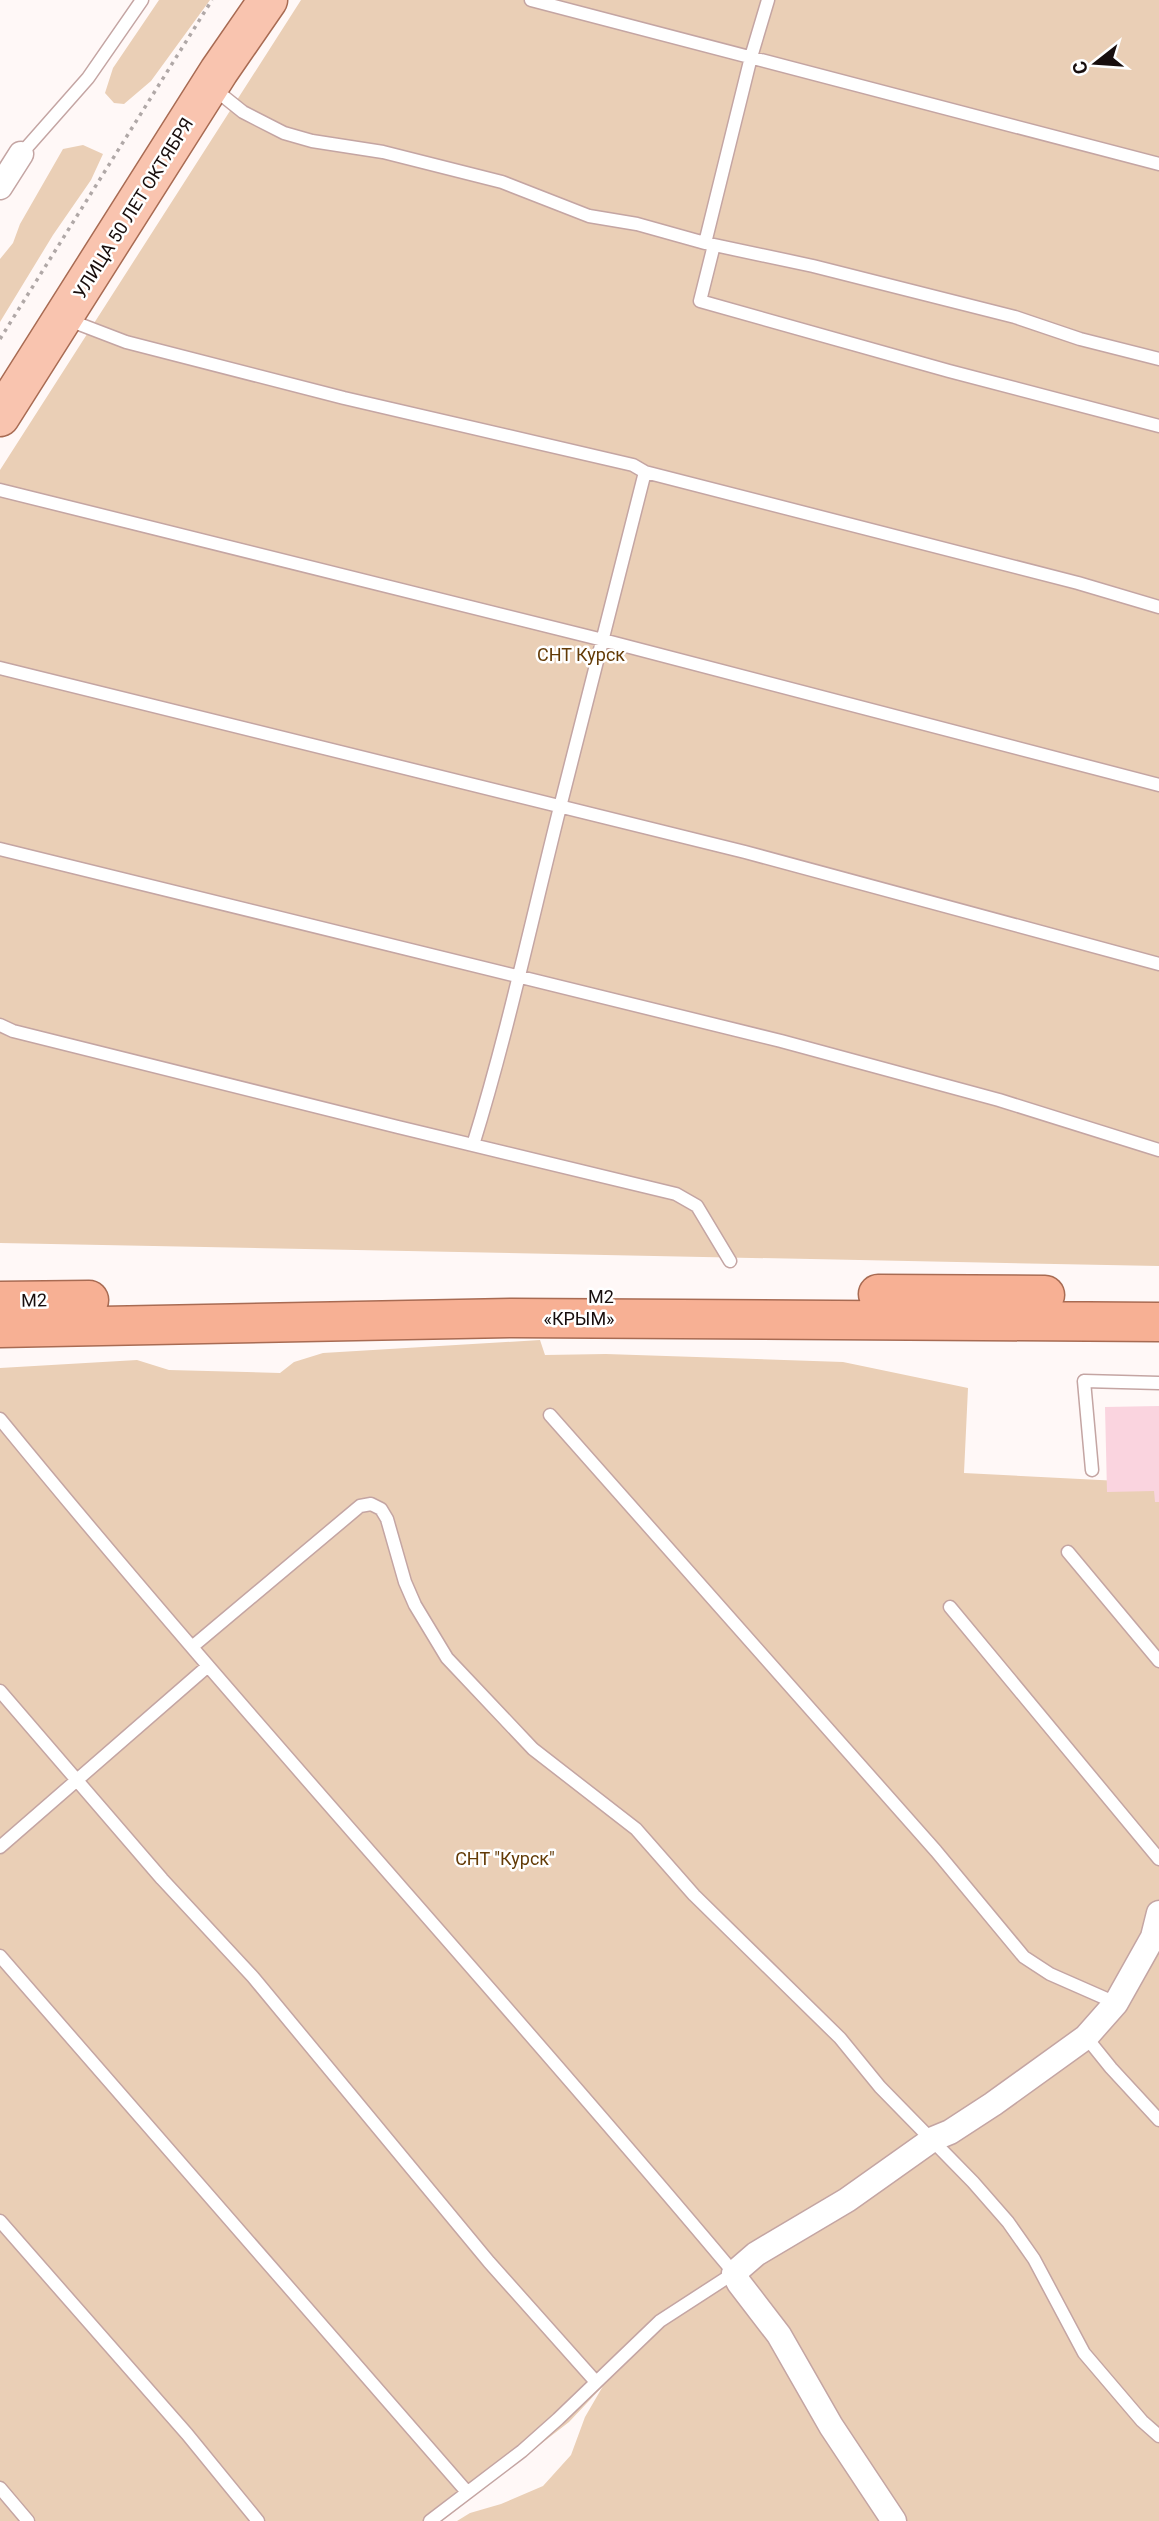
<svg xmlns="http://www.w3.org/2000/svg" width="1159" height="2521" viewBox="0 0 1159 2521" font-family="Roboto,sans-serif">
  <rect width="100%" height="100%" fill="#fff8f7"/>
  <path fill="#eacfb6" d="M159,0H210L151,81L124,104L114,103L105,93L113,68Z
    M301,0H1159V1266L0,1243V470Z
    M83,145L103,154L91,180L53,235L0,322V259L13,243L20,224L63,149Z
    M540,1340L545,1355L606,1354L843,1362L968,1388L964,1473L1159,1483V2521H457L470,2513L501,2504L543,2486L571,2455L585,2417L603,2386L569,2422L442,2521H0V1368L137,1360L169,1370L280,1373L294,1362L323,1353Z"/>
  <path fill="#fad4df" d="M1159,1406V1502H1155L1154,1491L1107,1492L1105,1407Z"/>
  <g fill="none" stroke-linecap="round" stroke-linejoin="round">
    <g stroke="#c4a5a3" stroke-width="15">
      <path id="service" d="M531,0L1159,164
        M213,88L243,112L284,133L312,141L383,152L502,182L589,216L637,224L705,243L813,266L1015,317L1080,339L1159,359
        M21,154L88,78L142,0
        M705,243L751,57L768,0
        M714,245L700,301L949,371L1159,426
        M66,319L126,342L344,398L633,465L645,472L1078,583L1159,607
        M0,490L603,640L1159,785
        M0,668L745,852L1159,964
        M0,849L781,1041L999,1100L1159,1150
        M0,1025L13,1031L398,1127L676,1194L697,1206L730,1261
        M473,1145C507,1035 531,923 559,811C588,698 617,585 645,472
        M550,1415L936,1851L1024,1957L1050,1974L1116,2003
        M0,1419C238,1710 493,1985 734,2273L660,2321L558,2419L522,2451L430,2521
        M1092,1470L1084,1381L1159,1383
        M1068,1552L1159,1661
        M950,1607L1159,1859
        M192,1647L360,1506L371,1504L381,1509L387,1519L405,1582L415,1605L447,1658L533,1749L636,1829L694,1895L840,2038L880,2087L973,2182L1008,2222L1034,2259L1084,2353L1142,2421L1159,2436
        M0,1691L162,1879L253,1977L489,2262L596,2382
        M0,1847L208,1666
        M0,1956L467,2492
        M1086,2037L1111,2068L1159,2120
        M0,2221L187,2434L258,2521
        M0,2488L28,2521"/>
    </g>
    <g stroke="#c4a5a3" stroke-width="27">
      <path id="minor" d="M0,187L21,154
        M894,2521L831,2426L779,2335L739,2283L734,2273L756,2254L847,2200L933,2139L950,2132L993,2104L1086,2037L1116,2003L1153,1937L1159,1913"/>
    </g>
    <g stroke="#a86b53" stroke-width="41">
      <path id="primary" d="M0,417L219,71L268,0"/>
    </g>
    <g stroke="#a86b53" stroke-width="41">
      <path id="trunk" d="M878,1294L1045,1295
        M0,1301L89,1300
        M0,1328L512,1318L1159,1322"/>
    </g>
    <path stroke="#b0a8a7" stroke-width="3.5" stroke-dasharray="3.5 5" stroke-linecap="butt" d="M0,339L212,0"/>
    <use href="#service" stroke="#fff" stroke-width="12"/>
    <use href="#minor" stroke="#fff" stroke-width="24"/>
    <use href="#primary" stroke="#f9c4af" stroke-width="38"/>
    <use href="#trunk" stroke="#f7b094" stroke-width="38"/>
  </g>
  <g text-anchor="middle" dominant-baseline="central" stroke-width="5" stroke-linejoin="round" paint-order="stroke">
    <g font-size="18" fill="#180e0d" stroke="#fff">
      <text transform="translate(133 208) rotate(-58)">УЛИЦА 50 ЛЕТ ОКТЯБРЯ</text>
      <text x="601" y="1296">М2</text>
      <text transform="translate(34 1300) rotate(-1)">М2</text>
      <text x="579" y="1318">«КРЫМ»</text>
    </g>
    <g font-size="18" fill="#633b07" stroke="#fff">
      <text x="581" y="654">СНТ Курск</text>
      <text x="505" y="1858">СНТ "Курск"</text>
    </g>
  </g>
  <g transform="translate(1096 63) rotate(253)" stroke="#ffffff" stroke-width="5" paint-order="stroke">
  <path d="M0-5L12 26L0 18L-12 26Z" fill="#180e0d"/>
  <text y="-10" font-size="19" font-weight="bold" text-anchor="middle" fill="#180e0d">С</text>
  </g>
</svg>
